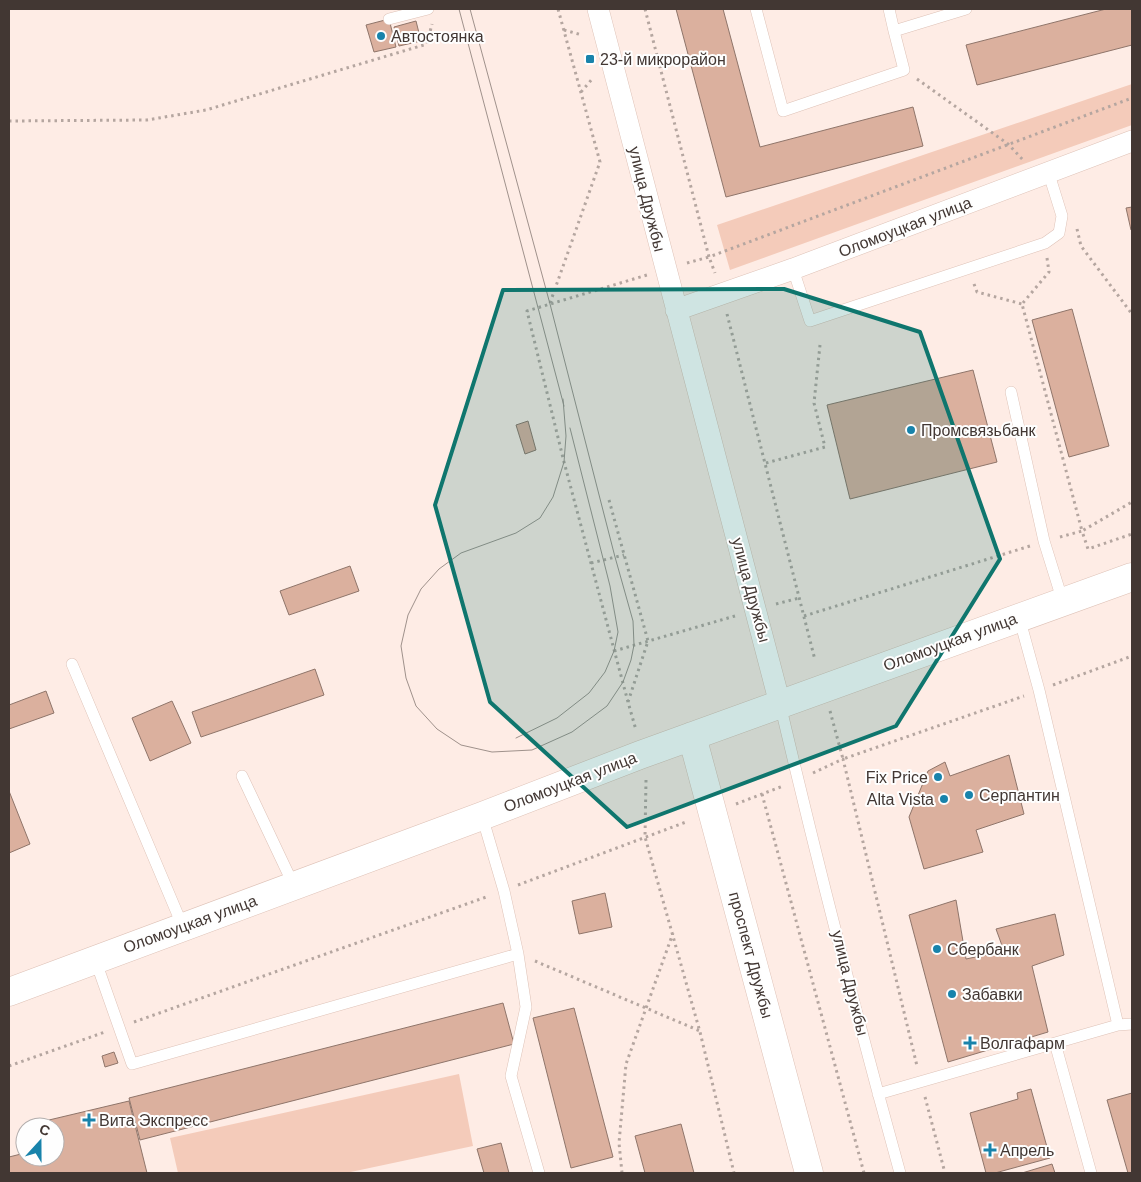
<svg xmlns="http://www.w3.org/2000/svg" width="1141" height="1182" viewBox="0 0 1141 1182" font-family="Arial,sans-serif">
  <rect width="100%" height="100%" fill="#feece5"/>
  <path fill="#f4cbba" d="M1132,84V125L730,270L717,225Z
    M459,1074L473,1146L346,1173H178L170,1138Z"/>
  <path fill="#dbb09e" stroke="#8f756a" d="M676,9H723L760,147L913,107L923,146L726,197Z
    M1106,9H1132V45L977,85L966,45Z
    M389,19L396,47L374,52L366,25Z
    M416,21L421,41L399,46L394,27Z
    M1132,207V229L1131,230L1126,208Z
    M1072,309L1109,446L1069,457L1032,320Z
    M973,370L997,462L850,499L827,405Z
    M528,421L536,450L525,454L516,425Z
    M350,566L359,591L289,615L280,591Z
    M315,669L324,695L201,737L192,712Z
    M46,691L54,713L9,729V705Z
    M172,701L191,743L150,761L132,718Z
    M1009,755L1024,814L976,830L983,852L924,869L909,817L928,771L945,762L950,776Z
    M9,791L30,844L9,853Z
    M605,893L612,927L579,934L572,901Z
    M956,900L966,959L1004,951L996,929L1055,914L1064,955L1032,966L1048,1032L948,1062L909,915Z
    M503,1003L514,1044L140,1140L129,1098Z
    M574,1008L613,1157L571,1168L533,1018Z
    M114,1052L118,1063L105,1067L102,1056Z
    M1031,1089L1050,1158L995,1173H986L970,1113L1018,1099L1017,1093Z
    M1132,1093V1173H1128L1107,1100Z
    M129,1101L147,1173H9V1157L25,1153V1157H55V1127H51L49,1120Z
    M681,1124L694,1173H645L635,1136Z
    M501,1143L509,1173H484L477,1149Z
    M1052,1164L1055,1173H1022Z"/>
  <g fill="none" stroke-linecap="round" stroke-linejoin="round">
    <g stroke="#dec2b7" stroke-width="12">
      <path id="lane" d="M756,9L783,111L904,70L894,31L966,9
        M889,9L894,31
        M389,19L428,9
        M793,269L810,321L1045,243L1059,233L1062,216L1048,171
        M1011,392L1044,541L1063,602
        M72,664L183,927
        M780,704C817,861 857,1018 900,1173
        M242,776L294,886
        M482,816L504,891L518,954L526,1007L511,1076L539,1173
        M95,959L132,1064L518,954
        M1118,1025L1132,1024
        M1055,1043L1091,1173
        M878,1094L1118,1025L1039,690L1019,617"/>
    </g>
    <g stroke="#dec2b7" stroke-width="22">
      <path id="street" d="M598,9L780,704
        M676,310L793,269L1132,141"/>
    </g>
    <g stroke="#dec2b7" stroke-width="29">
      <path id="secondary" d="M692,736L809,1173
        M9,992L482,816L640,755L1132,577"/>
    </g>
    <path stroke="#b5a6a0" stroke-width="3" stroke-dasharray="2.5 4" stroke-linecap="butt" d="M645,9L709,257L1132,98
      M564,30L582,35
      M917,79L1008,144L1023,160
      M581,92L593,78
      M9,121L147,120L206,110L427,44L432,24
      M1077,229L1081,246L1132,314
      M1047,258L1049,272L1022,304L1082,531L1132,502
      M687,263L709,257L715,273
      M974,284L977,292L1022,304
      M550,303L600,162L558,9
      M727,314L815,660
      M766,463L825,447L814,403L820,345
      M609,500L648,641L628,702L636,730
      M1060,537L1082,531L1088,549L1132,534
      M591,563L624,555
      M776,604L799,598
      M804,616L1030,546
      M614,651L735,616
      M1053,685L1132,656
      M628,702L564,462L527,311L647,275
      M830,711L843,759L1024,696
      M813,773L843,759L917,1066
      M646,780L645,837L700,1032L734,1173
      M762,794L864,1173
      M736,804L783,786
      M518,885L686,822
      M535,961L700,1031
      M134,1022L489,896
      M9,1066L105,1032
      M925,1097L945,1173
      M622,1173L619,1143L626,1064L673,933"/>
    <use href="#lane" stroke="#fff" stroke-width="11"/>
    <use href="#street" stroke="#fff" stroke-width="21"/>
    <use href="#secondary" stroke="#fff" stroke-width="28"/>
    <path stroke="#9f918b" stroke-width="1" d="M459,9L564,406
      M470,9L550,304L615,557L633,621L634,645L631,660L623,682L607,706L572,732L532,750L492,752L461,745L437,729L416,706L406,678L401,646L408,615L421,589L439,569L461,553L516,533L540,518L553,497L564,462L566,436L563,399
      M516,738L557,718L589,693L605,672L614,651L618,632L610,586L570,428"/>
  </g>
  <path fill="#0f766e" fill-opacity="0.2" stroke="#0f766e" stroke-width="4" stroke-linejoin="round" d="M784,289L920,332L1000,559L896,726L627,827L490,702L435,505L503,290Z"/>
  <g fill="#1883ab" stroke="#fefefe" stroke-width="2">
    <circle cx="381" cy="36" r="5"/>
    <rect x="585" y="54" width="10" height="10" rx="2.5"/>
    <circle cx="911" cy="430" r="5"/>
    <circle cx="938" cy="777" r="5"/>
    <circle cx="969" cy="795" r="5"/>
    <circle cx="944" cy="799" r="5"/>
    <circle cx="937" cy="949" r="5"/>
    <circle cx="952" cy="994" r="5"/>
    <path d="M967.5 1035.5h5v5h5v5h-5v5h-5v-5h-5v-5h5z"/>
    <path d="M86.5 1112.5h5v5h5v5h-5v5h-5v-5h-5v-5h5z"/>
    <path d="M987.5 1142.5h5v5h5v5h-5v5h-5v-5h-5v-5h5z"/>
  </g>
  <g text-anchor="middle" dominant-baseline="central" stroke-width="4" stroke-linejoin="round" paint-order="stroke">
    <g font-size="16" fill="#423733" stroke="#fefefe" text-anchor="start">
      <text x="391" y="36">Автостоянка</text>
      <text x="600" y="59">23-й микрорайон</text>
      <text x="921" y="430">Промсвязьбанк</text>
      <text x="928" y="777" text-anchor="end">Fix Price</text>
      <text x="979" y="795">Серпантин</text>
      <text x="934" y="799" text-anchor="end">Alta Vista</text>
      <text x="947" y="949">Сбербанк</text>
      <text x="962" y="994">Забавки</text>
      <text x="980" y="1043">Волгафарм</text>
      <text x="99" y="1120">Вита Экспресс</text>
      <text x="1000" y="1150">Апрель</text>
    </g>
    <g font-size="16" fill="#423733" stroke="#fefefe">
      <text transform="translate(647 199) rotate(76)">улица Дружбы</text>
      <text transform="translate(905 227) rotate(-21)">Оломоуцкая улица</text>
      <text transform="translate(751 590) rotate(75)">улица Дружбы</text>
      <text transform="translate(950 642) rotate(-20)">Оломоуцкая улица</text>
      <text transform="translate(570 782) rotate(-21)">Оломоуцкая улица</text>
      <text transform="translate(190 924) rotate(-20)">Оломоуцкая улица</text>
      <text transform="translate(751 955) rotate(75)">проспект Дружбы</text>
      <text transform="translate(850 983) rotate(76)">улица Дружбы</text>
    </g>
  </g>
  <rect width="1141" height="1182" fill="none" stroke="#423733" stroke-width="20"/>
  <g transform="translate(40 1142) rotate(21)"><circle r="24" fill="#fefefe" stroke="#b3aead"/>
  <path d="M0-4L9 19L0 12L-9 19Z" fill="#1883ab"/>
  <text y="-8" font-size="14" font-weight="bold" text-anchor="middle" fill="#423733">С</text>
  </g>
</svg>
